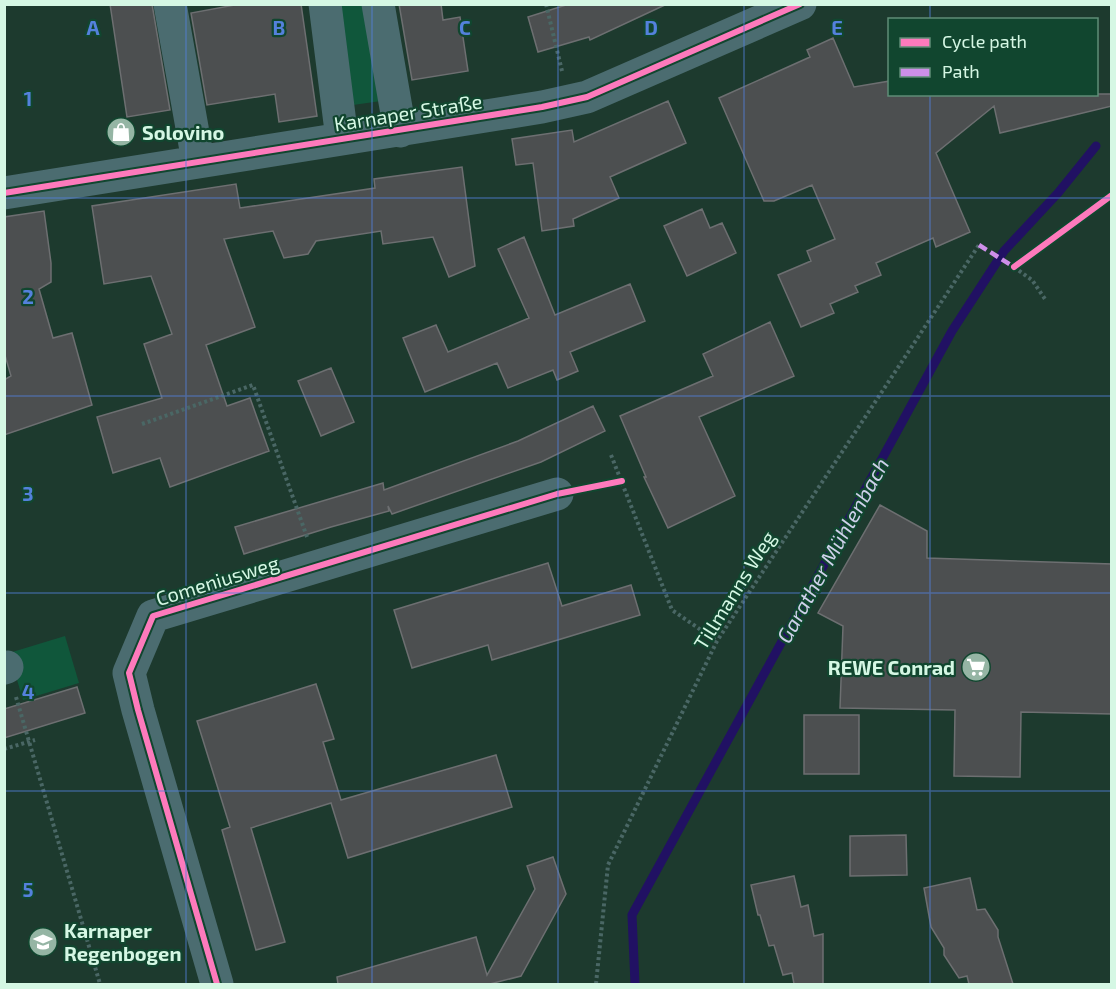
<svg xmlns="http://www.w3.org/2000/svg" width="1116" height="989" viewBox="0 0 1116 989" font-family="'Exo 2',sans-serif">
  <rect width="100%" height="100%" fill="#1d3a2e"/>
  <path fill="#10573b" d="M337,5H366L381,101L353,105Z
    M65,636L79,683L23,700L9,653Z"/>
  <g fill="none" stroke-linecap="round" stroke-linejoin="round">
    <path stroke="#211163" stroke-width="9" d="M635,984L632,915L952,331L1004,251L1058,193L1096,146"/>
  </g>
  <path fill="#4c4f50" stroke="#6d6f71" stroke-width="1.5" d="M110,4H152L170,110L127,117Z
    M240,4H301L317,116L279,122L275,94L207,105L191,13Z
    M399,4H441L443,20L460,17L468,71L412,80Z
    M569,4H667L590,40L589,37L538,52L528,17Z
    M833,38L854,87L890,81V94H1112V106L1000,133L994,106L936,153L970,232L936,247L933,238L876,263L881,275L855,286L858,292L830,304L834,313L801,327L778,275L811,261L807,251L835,239L812,185L774,201H764L719,98L810,57L807,50Z
    M668,101L686,143L610,177L619,198L573,219L574,226L542,231L533,163L516,165L512,139L572,130L574,142Z
    M462,167L475,266L449,277L433,237L383,244L381,231L316,241L308,254L284,258L273,231L224,239L255,327L206,345L227,406L250,398L269,451L170,487L160,458L113,473L97,417L162,398L144,344L172,334L151,276L104,284L92,206L236,184L240,208L375,188L374,179Z
    M702,209L710,228L722,223L736,253L687,276L664,226Z
    M44,211L51,263V282L39,289L53,338L72,333L92,405L4,435V380L11,376L4,352V217Z
    M524,237L555,315L630,284L645,321L570,352L578,371L557,380L553,370L508,388L497,363L425,392L403,338L436,325L448,352L529,318L498,249Z
    M770,322L794,376L699,417L735,496L668,528L644,477H646L620,416L713,376L703,354Z
    M331,368L354,422L321,436L298,381Z
    M593,406L605,431L541,462L392,514L388,506L389,511L331,527L244,554L235,527L383,483L384,490L518,441Z
    M880,505L927,531V558L1112,564V714L1021,712L1020,777L954,776L955,710L840,708L843,626L818,613Z
    M548,563L562,606L631,585L640,615L492,660L488,645L412,668L394,610Z
    M316,684L334,739L323,742L341,800L496,755L512,807L348,858L331,803L251,828L285,942L256,950L222,830L230,827L197,721Z
    M77,687L85,713L4,738V709Z
    M804,715H859V774H804Z
    M906,835L907,875L850,876V836Z
    M553,857L566,894L521,976L490,984H338L337,977L476,937L487,975L535,889L527,866Z
    M794,876L801,907L808,905L814,936L823,934V984H794L792,973L783,975L774,945L769,946L760,915H758L751,885Z
    M970,878L977,910L985,909L998,930V937L1013,984H969L967,976L959,978L944,955V948L931,927L924,888Z"/>
  <g fill="none" stroke-linecap="round" stroke-linejoin="round">
    <path stroke="#4a6765" stroke-width="4" stroke-dasharray="3 3" stroke-linecap="butt" d="M546,4L562,71
      M1014,267L1032,280L1045,299
      M142,424L253,385L307,537
      M611,455L672,610L717,641
      M16,697L100,984
      M4,749L35,740
      M596,984L608,865L717,641L979,245"/>
    <path stroke="#4b6c70" stroke-width="33" d="M170,4L198,161
      M325,4L342,139
      M378,4L400,131
      M4,193L542,107L587,97L800,4
      M4,668L7,667
      M217,984L138,710L129,673L153,616L557,494"/>
    <path stroke="#ce8fe9" stroke-width="4.5" stroke-dasharray="9 4.5" stroke-linecap="butt" d="M979,245L1014,267L1017,265"/>
    <g stroke="#11462f" stroke-width="10">
      <path id="cycleway" d="M4,193L542,107L587,97L800,4
        M1014,267L1112,195
        M217,984L138,710L129,673L153,616L557,494L622,481"/>
    </g>
    <use href="#cycleway" stroke="#fd7abc" stroke-width="6"/>
  </g>
  <path fill="none" stroke="#5481dc" stroke-width="1.5" stroke-opacity="0.55" d="M186,4V984M372,4V984M558,4V984M744,4V984M930,4V20M930,94V984M4,198H1112M4,396H1112M4,593H1112M4,791H1112"/>
  <defs>
    <g id="shop-disc" transform="scale(1.5)"><circle r="9.5" fill="#95b5a4" stroke="#11462f"/><path d="M-5-2.5h2.3a2.7 3.5 0 0 1 5.4 0H5L5.5 6h-11ZM-1.5-2.5h3a1.5 2.3 0 0 0-3 0Z" fill="#fff"/></g>
    <g id="supermarket-disc" transform="scale(1.5)"><circle r="9.5" fill="#95b5a4" stroke="#11462f"/><path d="M-6-5.5h2.5l.6 2H6L4.5 2H-2.5L-4.4-4H-6ZM-1.5 3.2a1.3 1.3 0 1 0 .1 0ZM3 3.2a1.3 1.3 0 1 0 .1 0Z" fill="#fff"/></g>
    <g id="school-disc" transform="scale(1.5)"><circle r="9.5" fill="#95b5a4" stroke="#11462f"/><path d="M0-5L7-2L0 1L-7-2ZM-4 1L0 2.5L4 1V4Q0 6-4 4Z" fill="#fff"/></g>
  </defs>
  <g fill-rule="evenodd">
    <use href="#shop-disc" x="121" y="132"/>
    <use href="#supermarket-disc" x="976" y="667"/>
    <use href="#school-disc" x="43" y="942"/>
  </g>
  <g text-anchor="middle" dominant-baseline="central" stroke-width="4.5" stroke-linejoin="round" paint-order="stroke">
    <g font-size="20" fill="#d5f7e4" stroke="#11462f">
      <text transform="translate(408 112) rotate(-9)">Karnaper Straße</text>
      <text transform="translate(217 580) rotate(-17)">Comeniusweg</text>
      <text transform="translate(734 590) rotate(-58)">Tillmanns Weg</text>
    </g>
    <g font-size="20" font-weight="bold" fill="#d5f7e4" stroke="#11462f" text-anchor="start">
      <text x="142" y="132">Solovino</text>
      <text x="955" y="667" text-anchor="end">REWE Conrad</text>
      <text x="64" y="930">Karnaper<tspan x="64" dy="23">Regenbogen</tspan></text>
    </g>
    <g font-size="21" font-style="italic" fill="#ced1ea" stroke="#11462f">
      <text transform="translate(832 550) rotate(-61)">Garather Mühlenbach</text>
    </g>
  </g>
  <g font-size="20" text-anchor="middle" font-weight="bold" fill="#5481dc" stroke="#11462f" stroke-width="4.5" stroke-linejoin="round" paint-order="stroke">
    <text x="93" y="35">A</text>
    <text x="279" y="35">B</text>
    <text x="465" y="35">C</text>
    <text x="651" y="35">D</text>
    <text x="837" y="35">E</text>
    <text x="28" y="106">1</text>
    <text x="28" y="304">2</text>
    <text x="28" y="501">3</text>
    <text x="28" y="699">4</text>
    <text x="28" y="897">5</text>
  </g>
  <rect width="1116" height="989" fill="none" stroke="#d5f7e4" stroke-width="12"/>
  <rect x="888" y="18" width="210" height="78" fill="#11462f" stroke="#5f8d77" stroke-width="1.5"/>
  <rect x="900" y="38" width="30" height="9" fill="#fd7abc" stroke="#5f8d77" stroke-width="1.5"/>
  <text x="942" y="48" font-size="18" fill="#d5f7e4">Cycle path</text>
  <rect x="900" y="68" width="30" height="9" fill="#ce8fe9" stroke="#5f8d77" stroke-width="1.5"/>
  <text x="942" y="78" font-size="18" fill="#d5f7e4">Path</text>
</svg>
